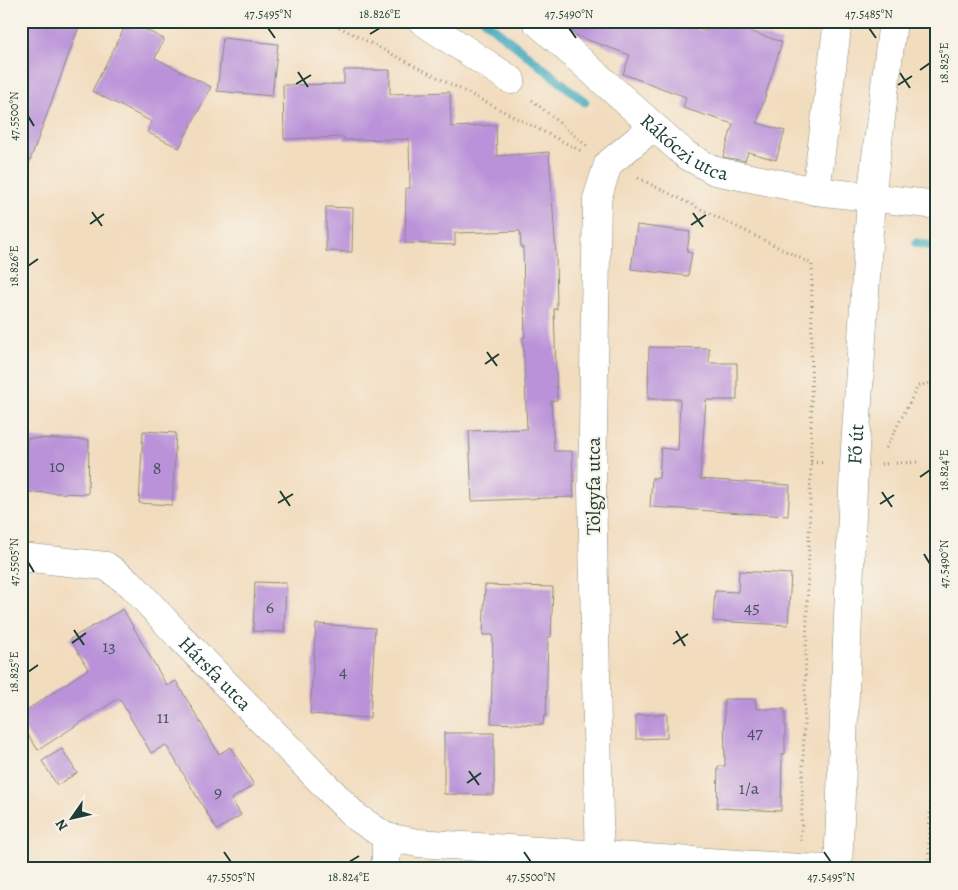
<svg xmlns="http://www.w3.org/2000/svg" width="958" height="890" viewBox="0 0 958 890" font-family="Alegreya,serif">
  <rect width="100%" height="100%" fill="#f7f3e8"/>
  <filter id="ink" filterUnits="userSpaceOnUse"><feTurbulence type="fractalNoise" baseFrequency=".02" numOctaves="2"/><feDisplacementMap in="SourceGraphic" scale="10" xChannelSelector="R" yChannelSelector="G"/><feConvolveMatrix kernelMatrix="1 2 1 2 8 2 1 2 1" color-interpolation-filters="sRGB"/></filter>
  <filter id="wash" filterUnits="userSpaceOnUse"><feTurbulence type="fractalNoise" baseFrequency=".0096" numOctaves="4" result="noise"/><feDisplacementMap in="SourceGraphic" scale="20" xChannelSelector="R" yChannelSelector="G"/><feGaussianBlur stdDeviation="1.12" result="paint"/><feColorMatrix in="noise" values="0 0 0 0 0 0 0 0 0 0 0 0 0 0 0 0 0 1.4 0 .05"/><feComposite in="paint" operator="in"/></filter>
  <g filter="url(#wash)">
    <rect width="100%" height="100%" fill="#f2dcbe"/>
    <g fill="none" stroke-linecap="round" stroke-linejoin="round">
      <path stroke="#3da9bd" stroke-width="9" d="M485,21L585,102
        M916,243L937,247"/>
    </g>
    <g id="blocks">
      <path fill="#ba92d9" d="M21,21H81L24,177H21Z
        M128,21L164,39L155,58L211,87L179,148L147,132L152,122L92,91Z
        M560,21H676L706,32L709,21H719L782,42L757,123L785,131L776,160L748,152L745,161L723,157L733,124L683,108L686,97L623,74L630,55L577,36Z
        M223,38L278,44L272,96L217,91Z
        M344,70H390V94L450,92L451,127L496,125L497,156L549,152L556,255L557,309H554L557,400L551,401L554,451H572L574,497L472,501L469,431L527,429L523,337H525L523,247L521,248L520,231L455,233V245L405,243L406,188H410L409,139L344,140V137L284,139L283,85L344,84Z
        M326,207L353,208L352,252L326,251Z
        M637,225L690,232L687,252L692,253L688,276L631,269Z
        M649,347L709,348V363H737V400H706L700,479L790,485L788,516L650,507L652,478H659L661,448L678,450L680,399H648Z
        M143,431L176,433L172,505L139,503Z
        M27,438L89,440L88,494L26,492Z
        M739,571L791,574L788,625L713,621L715,591L738,592Z
        M255,582L286,583L284,632L253,631Z
        M485,585L553,587L551,637H548L546,716H544L543,725L491,723L493,635H483Z
        M123,609L167,686L176,681L219,754L231,747L254,785L231,799L241,815L217,830L166,745L151,753L119,698L38,750L21,724V714L88,669L70,639Z
        M316,624L375,628L370,718L310,714Z
        M724,699H755L756,709H785V754H782L781,811L717,808L718,766H725Z
        M667,714V738L636,739V715Z
        M444,733H494V795L444,794Z
        M62,749L77,773L57,785L42,761Z"/>
    </g>
  </g>
  <g filter="url(#ink)">
    <use href="#blocks" fill-opacity="0" stroke="#888c79" stroke-width="1"/>
    <g fill="none" stroke-linecap="round" stroke-linejoin="round">
      <g stroke="#888c79" stroke-width="29">
        <g id="minor">
          <path d="M422,21L511,80"/>
          <path id="s1" d="M536,21L686,155L715,171L816,191L937,205"/>
          <path d="M816,191L838,21"/>
          <path id="s2" d="M21,557L106,566L132,585L178,635L355,816L386,837L418,843L800,868L834,869"/>
          <path d="M386,869V837"/>
          <path d="M600,869L592,488L597,199L608,164L653,127"/>
        </g>
      </g>
      <g stroke="#888c79" stroke-width="29">
        <g id="major">
          <path id="s3" d="M838,869L854,464L871,198L893,21"/>
        </g>
      </g>
      <path stroke="#888c79" stroke-width="3" stroke-dasharray="1 4" stroke-linecap="butt" d="M339,27L583,152
        M532,100L587,146
        M638,178L812,264L811,462L801,841
        M886,448L918,386L937,381
        M811,462L826,463
        M881,464L921,462
        M928,869L937,647"/>
      <use href="#minor" stroke="#fff" stroke-width="28"/>
      <use href="#major" stroke="#fff" stroke-width="28"/>
    </g>
  </g>
  <path fill="none" stroke="#1f3d34" stroke-width="2" d="M268,28L275,38M569,28L576,38M869,28L876,38M370,34L380,28M920,70L930,63M298,72L308,87M900,73L910,88M296,84L311,75M898,85L912,76M28,116L34,126M92,212L102,226M693,213L703,227M90,224L104,214M691,225L706,215M28,266L38,259M487,352L497,366M485,364L499,354M920,477L930,470M280,491L290,506M882,492L892,507M278,503L293,494M880,504L894,495M924,554L930,564M28,562L34,572M74,630L84,645M676,631L685,646M72,643L86,633M673,644L688,634M28,672L38,665M469,771L479,785M467,783L481,773M224,852L231,862M524,852L531,862M824,852L831,862M349,862L359,856"/>
  <g text-anchor="middle" dominant-baseline="central" stroke-width="4" stroke-linejoin="round" paint-order="stroke">
    <g font-size="18" fill="#46525d">
      <text x="57" y="466">10</text>
      <text x="157" y="468">8</text>
      <text x="270" y="607">6</text>
      <text x="752" y="607">45</text>
      <text x="109" y="646">13</text>
      <text x="343" y="671">4</text>
      <text x="163" y="717">11</text>
      <text x="755" y="732">47</text>
      <text x="749" y="788">1/a</text>
      <text x="218" y="792">9</text>
    </g>
    <g font-size="20" fill="#1f3d34" stroke="#f7f3e8">
      <text stroke="none"><textPath href="#s1" startOffset="196">Rákóczi utca</textPath></text>
      <text stroke="none"><textPath href="#s3" startOffset="425">Fő út</textPath></text>
      <text transform="translate(593 486) rotate(-90)">Tölgyfa utca</text>
      <text stroke="none"><textPath href="#s2" startOffset="239">Hársfa utca</textPath></text>
    </g>
  </g>
  <rect width="958" height="890" fill="none" stroke="#f7f3e8" stroke-width="55"/>
  <g transform="translate(72 818) rotate(236)" stroke="#f7f3e8" stroke-width="4" paint-order="stroke">
  <path d="M0-4L9 19L0 12L-9 19Z" fill="#1f3d34"/>
  <text y="-8" font-size="14" font-weight="bold" text-anchor="middle" fill="#1f3d34">N</text>
  </g>
  <rect x="28" y="28" width="902" height="834" fill="none" stroke="#1f3d34" stroke-width="2"/>
  <g font-size="12" text-anchor="middle" fill="#1f3d34">
    <text x="268" y="18">47.5495°N</text>
    <text x="380" y="18">18.826°E</text>
    <text x="569" y="18">47.5490°N</text>
    <text x="869" y="18">47.5485°N</text>
    <text transform="translate(944 63) rotate(-90)" y="4">18.825°E</text>
    <text transform="translate(14 116) rotate(-90)" y="4">47.5500°N</text>
    <text transform="translate(14 266) rotate(-90)" y="4">18.826°E</text>
    <text transform="translate(944 470) rotate(-90)" y="4">18.824°E</text>
    <text transform="translate(14 562) rotate(-90)" y="4">47.5505°N</text>
    <text transform="translate(944 564) rotate(-90)" y="4">47.5490°N</text>
    <text transform="translate(14 672) rotate(-90)" y="4">18.825°E</text>
    <text x="231" y="881">47.5505°N</text>
    <text x="349" y="881">18.824°E</text>
    <text x="531" y="881">47.5500°N</text>
    <text x="831" y="881">47.5495°N</text>
  </g>
</svg>
